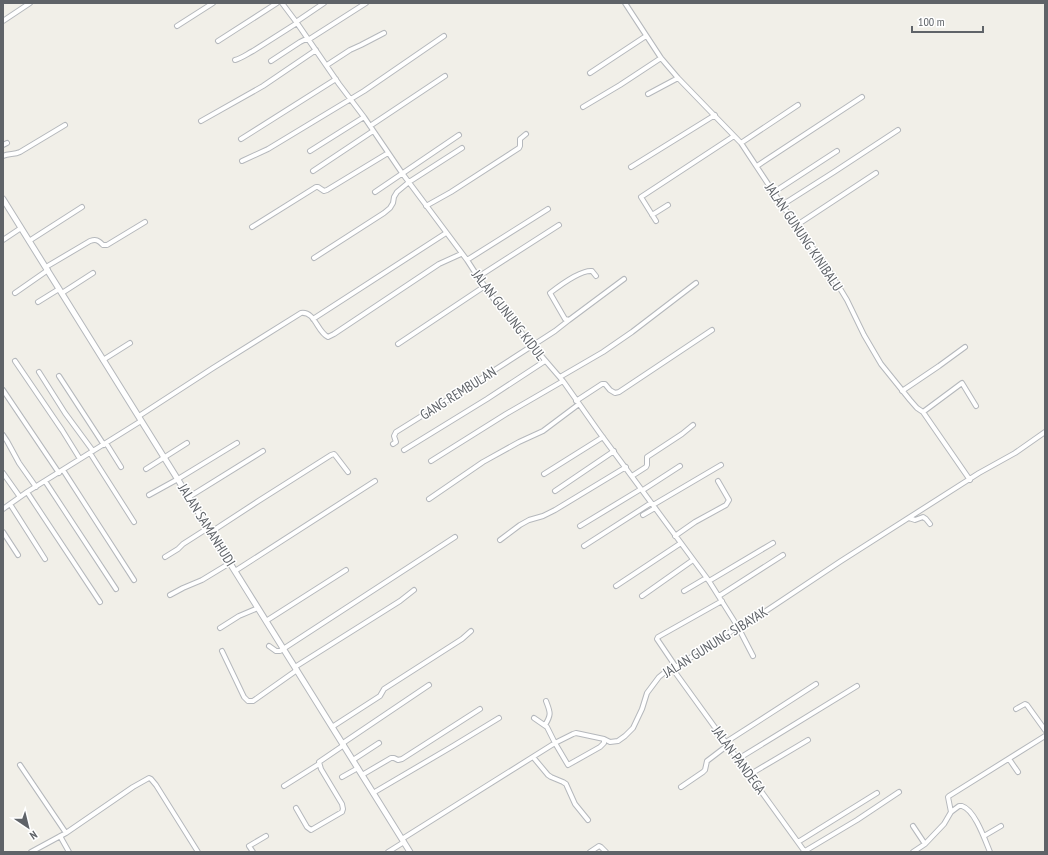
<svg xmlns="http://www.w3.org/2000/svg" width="1048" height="855" viewBox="0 0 1048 855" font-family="'PT Sans Narrow',sans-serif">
  <rect width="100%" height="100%" fill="#f1efe8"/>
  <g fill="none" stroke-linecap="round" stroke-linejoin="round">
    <g stroke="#b5b8bc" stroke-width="6">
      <path id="minor" d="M282,3L297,23L339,84L364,117L402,173L467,260L478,277L501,309L563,381L599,432L709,581L738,627L753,656
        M625,3L661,58L678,78L741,143L782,205L830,272L847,300L864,335L881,364L910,400L917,408L923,412L970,480
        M3,21L30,3
        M296,22L324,3
        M177,26L213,3
        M218,41L277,3
        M235,60C242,58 247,54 253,51L297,23
        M271,61L300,42L304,40H308L366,3
        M327,65L350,50L361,45L384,33
        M590,73L646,36
        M648,94L678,78
        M583,107L620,85L661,58
        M201,121L263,86L316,50
        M370,126L445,76
        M241,139L336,79
        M741,143L798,105
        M3,145L7,143
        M310,151L364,117
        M3,156C9,153 14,155 20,152L65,125
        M242,161L268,149L364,91L444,36
        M757,166L862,97
        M631,167L715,115
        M313,171L373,131
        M375,192L459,135
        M774,192L837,151
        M782,205L834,172L898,130
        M426,206L451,192L519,148L520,146V139L526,134
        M652,215L668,205
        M656,221L641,197L734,136
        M797,225L876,173
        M252,227L316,187H318L324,191L327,190L388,153
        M3,240L21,228
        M29,241L82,207
        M314,258L384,213L390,208L393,203L394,197L397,192L409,182L462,148
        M467,260L548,209
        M46,267L90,241C96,239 98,240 103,245H107L145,222
        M478,277L559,225
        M15,293L48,270
        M62,293L93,273
        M38,302L59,289
        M313,319L446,233
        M569,320L624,279
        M398,344L485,286
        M103,360L130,343
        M15,361L62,430L80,459
        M39,372L65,413L93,451
        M59,376L104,445
        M560,377L603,352L632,332L696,283
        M3,390L59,473
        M902,391L939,366L965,347
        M576,401L602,384H605L610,390L615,393L619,392L712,330
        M923,412L962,383L976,406
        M139,416L213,368L301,313C315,311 317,332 328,337L334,334L439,264L461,254
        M3,435L7,441L19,463L36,487
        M106,443L121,467
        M393,444L396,442L394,436L396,432L473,384L555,331L569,320L565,319L550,293C559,286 581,270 592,271L596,276
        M404,450L487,399L545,361
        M90,453L134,522
        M431,461L506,414L563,381
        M146,469L187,443
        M63,470L134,580
        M3,473L20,497
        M544,474L603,437
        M632,476L646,467L647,465V457L682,434L693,425
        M45,481L116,589
        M643,490L680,466
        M555,491L614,451
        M27,492L100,602
        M149,495L178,479L237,443
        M189,497L263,451
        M429,499L483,462L519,442L543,431L579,404
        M10,504L45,559
        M653,505L721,465
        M3,509L27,492L141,421
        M643,515L655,508
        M909,518L915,520L923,517L926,519L930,524
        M580,526L641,489
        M3,532L18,555
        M211,532L260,500L331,455L334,454L335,455L348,472
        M675,536L695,522L726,505L729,500L718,481
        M500,540L520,525L529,520L543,516L555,510L626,467
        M584,546L651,503
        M165,557L178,549L183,544L208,528
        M235,571L375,481
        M709,581L773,543
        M616,586L681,543
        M684,591L706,578
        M170,595L183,588L202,580L230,563
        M642,596L693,560
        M719,596L783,555
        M266,621L346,570
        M220,628L239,616L258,608
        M269,646L276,651H280L455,537
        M222,651L244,697L248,701H253L297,670
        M295,667L400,601L414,590
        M676,667L657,639L658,637L722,601
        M672,668L805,852
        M1016,709L1025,704L1027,705L1045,730
        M534,718L547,727L555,743L568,765L600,747L604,743V739
        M545,725C552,714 550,712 546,701
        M332,727L380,696L384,689L462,639L471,631
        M726,742L816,684
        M343,743L429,685
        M533,757L548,775L551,777L563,782L566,784L575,804L588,820
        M738,759L857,686
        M1009,759L1018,772
        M353,760L379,743
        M20,765L66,833
        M362,775L391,758H394L398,760L402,759L480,709
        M749,775L808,740
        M342,777L358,768
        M284,786L319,764
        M681,787L703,772L705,770L707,761L728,745
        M373,793L453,746L499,718
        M296,808L307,827L311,830L342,812L343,809L342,804L321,769L319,762L344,745
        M951,812L948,797L949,796L1045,736
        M913,826L925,844
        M60,836L69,852
        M984,836L1001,826
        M402,839L555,743L573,734L576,733L604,739L610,742L618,741L625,736L633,728L642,709L647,693L659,677L664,673L676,667L738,627L760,615L841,561L979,473L1015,453L1045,432
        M798,842L877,793
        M805,851L857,820L899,792
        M31,852L66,833L133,787L149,778L151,779L156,785L198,852
        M253,852L249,846L266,836
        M388,852L404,842
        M590,852L599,846L601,847L606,852
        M913,852L925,844L944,824L951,812L959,806H962C975,810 985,840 990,852"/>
    </g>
    <g stroke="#b5b8bc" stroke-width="7">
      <path id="tertiary" d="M3,199L410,852"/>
    </g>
    <use href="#minor" stroke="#fff" stroke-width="4"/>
    <use href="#tertiary" stroke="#fff" stroke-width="5"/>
  </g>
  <g text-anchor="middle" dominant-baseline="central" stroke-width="3" stroke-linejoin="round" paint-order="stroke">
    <g font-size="14" fill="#5f6368" stroke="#fff">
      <text transform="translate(804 237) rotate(56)">JALAN GUNUNG KINIBALU</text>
      <text transform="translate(509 315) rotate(52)">JALAN GUNUNG KIDUL</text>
      <text transform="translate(458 393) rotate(-32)">GANG REMBULAN</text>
      <text transform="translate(207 525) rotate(58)">JALAN SAMANHUDI</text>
      <text transform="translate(715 642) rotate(-32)">JALAN GUNUNG SIBAYAK</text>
      <text transform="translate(739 760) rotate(54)">JALAN PANDEGA</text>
    </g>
  </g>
  <rect width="1048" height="855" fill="none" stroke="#5f6368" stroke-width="8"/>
  <g transform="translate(28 827) rotate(145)" stroke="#ffffff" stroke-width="3" paint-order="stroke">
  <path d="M0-3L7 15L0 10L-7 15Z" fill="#5f6368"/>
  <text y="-6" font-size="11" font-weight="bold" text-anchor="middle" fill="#5f6368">N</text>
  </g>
  <path d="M912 26v6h71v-6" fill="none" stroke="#5f6368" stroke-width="2"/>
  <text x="918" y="26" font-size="12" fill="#5f6368" stroke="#ffffff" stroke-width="3" paint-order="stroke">100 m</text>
</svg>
